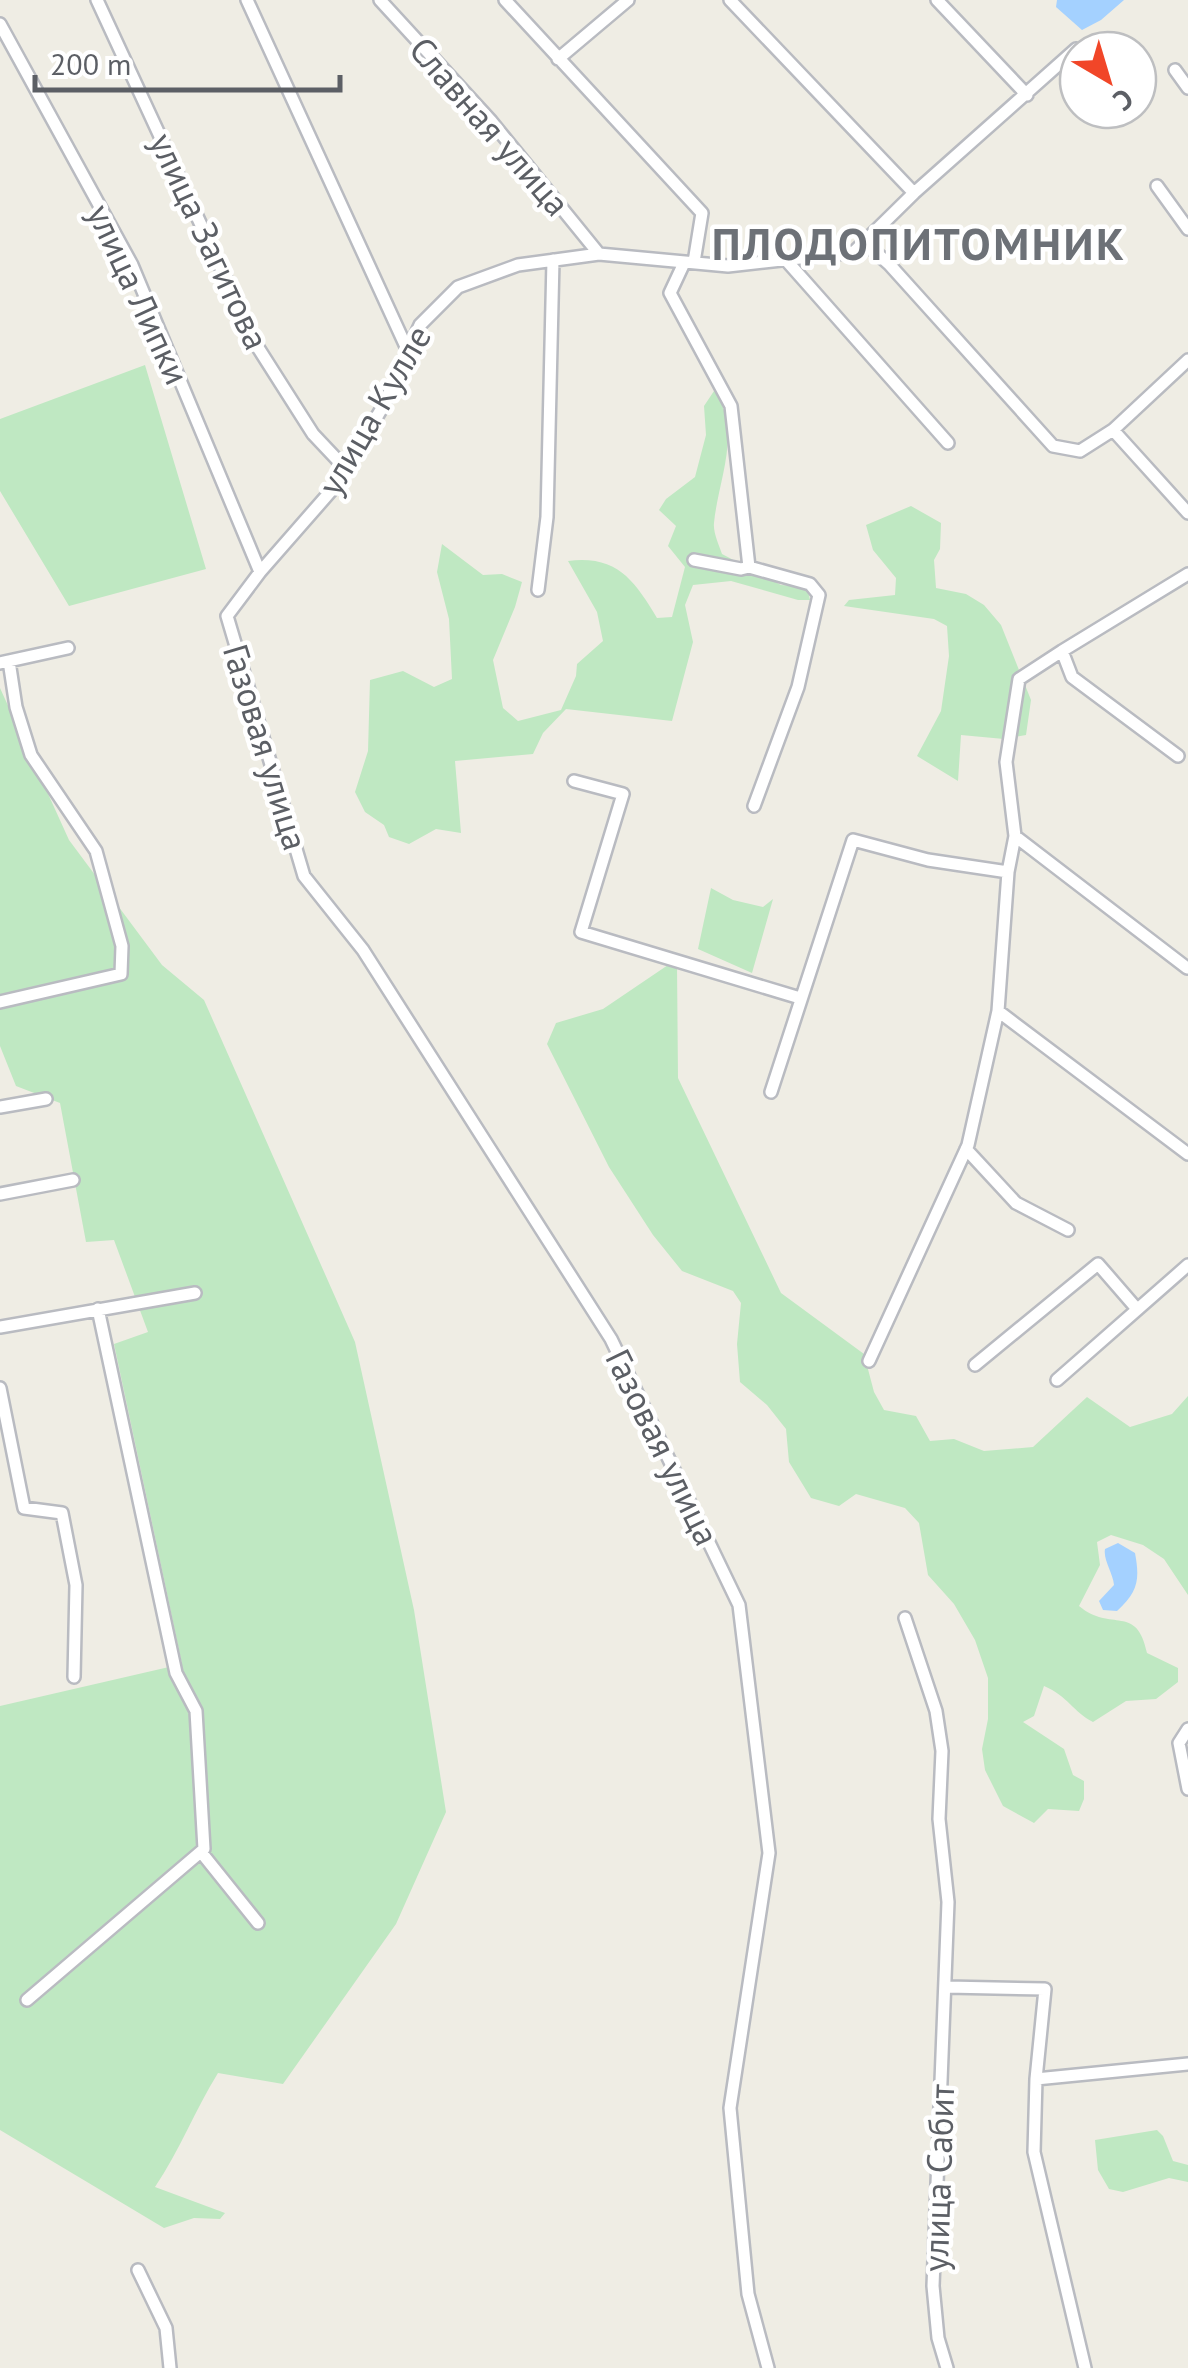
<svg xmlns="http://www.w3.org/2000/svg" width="1188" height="2368" viewBox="0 0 1188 2368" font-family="'PT Sans',sans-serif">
  <rect width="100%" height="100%" fill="#efede4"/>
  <path fill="#bfe8c2" d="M145,365L206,569L69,606L0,491V419Z
    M714,391C743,430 718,480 714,523C713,533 719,545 722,554L781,585L807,587L810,600H798L731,581L693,585L685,605L693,642L672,721L566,709L543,733L533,754L455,761L461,833L436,829L409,844L389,837L384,825L365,812L355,792L368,751L370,680L403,671L434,687L452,679L449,619L437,572L442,544L483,575L502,574L522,582L515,607L493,660L503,708L518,721L561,710L576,676L577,664L603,641L597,612L568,561C617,555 634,580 657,618L672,617L685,567L668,546L676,526L659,510L666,499L695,477L706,435L704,406Z
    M911,506L941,523L940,549L934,560L936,588L966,594L984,605L1001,625L1031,700L1026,735L1004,739L961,735L958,781L917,756L941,711L949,656L947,626L934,619L844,606L849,600L895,595L896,578L873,550L866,525Z
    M0,688L69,840L162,965L204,1000L355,1342L414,1610L446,1812L396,1924L283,2084L218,2073C195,2110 180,2150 155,2187L225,2213L220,2219L194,2218L164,2228L0,2130V1706L182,1664L114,1344L148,1332L114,1240L86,1242L60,1103L16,1086L0,1046Z
    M711,888L733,900L763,907L773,899L752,973L698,949Z
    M668,965H677L678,1078L781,1293L864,1354L874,1392L884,1410L916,1416L930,1441L954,1439L984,1451L1033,1447L1087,1397L1130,1427L1172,1414L1188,1396V1595L1164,1559L1143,1545L1111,1535L1097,1542L1100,1565L1079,1606C1111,1633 1137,1603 1147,1653L1178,1668V1682L1156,1699L1126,1701L1093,1722C1073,1712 1068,1696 1044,1686L1034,1716L1023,1722L1064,1749L1073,1775L1084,1781V1799L1079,1811L1048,1809L1034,1823L1003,1806L985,1770L982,1749L988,1719V1678L975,1640L954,1604L928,1575L919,1523L905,1508L856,1494L839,1506L811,1498L789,1462L786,1429L767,1405L740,1382L737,1344L741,1303L733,1291L682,1271L653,1235L609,1167L547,1044L556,1023L603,1009Z
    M1157,2130L1163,2136L1173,2161L1188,2165V2182L1169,2178L1123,2192L1109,2189L1098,2170L1095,2140Z"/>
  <path fill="#a4d1ff" d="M1057,0H1124L1101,20L1082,30L1056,7Z
    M1118,1543L1135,1553C1140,1580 1138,1592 1117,1611L1103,1610L1099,1601L1114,1585C1113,1573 1103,1560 1105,1549Z"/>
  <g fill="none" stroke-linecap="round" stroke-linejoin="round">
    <g stroke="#b9bbc1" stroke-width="16">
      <path id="street" d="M97,0L257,346L313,434L346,469
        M247,0L408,351
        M380,0L491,121L599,254
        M505,0L702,213L694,262
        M730,0L914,193
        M937,0L1027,95
        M0,24L132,265L260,572
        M558,59L628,0
        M1175,70L1188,88
        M1157,186L1188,229
        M864,242L889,264L1053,446L1080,451L1113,430L1188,360
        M786,260L948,443
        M684,263L670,293L731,406L749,567L810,584L819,595L798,687L754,806
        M1113,430L1188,513
        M694,560L741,569L749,567
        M538,590L547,517L553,260
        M1062,651L1019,679L1006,762L1015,836L1187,968
        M0,663L68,648
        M1178,756L1072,677L1062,651L1188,574
        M574,781L623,794L581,932L800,998
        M0,1002L121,974L122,946L96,851L31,755L16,707L9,661
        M998,1011L1188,1154
        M771,1092L853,840L928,860L1008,872
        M0,1107L46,1099
        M966,1149L1016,1203L1068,1230
        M0,1194L73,1180
        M0,1327L195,1293
        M869,1361L968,1145L998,1011L1008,872L1015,836
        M975,1365L1098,1264L1137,1309
        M1057,1380L1188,1265
        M0,1388L24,1508L62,1513L76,1585L74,1677
        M905,1618L936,1711L942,1751L939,1819L948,1902L933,2286L938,2338L947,2368
        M1188,1729L1179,1743L1188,1789
        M201,1852L258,1923
        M947,1987L1045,1989L1036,2079
        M27,2000L204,1849L196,1711L176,1673L98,1309
        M138,2270L166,2328L170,2368
        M768,2368L748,2294L730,2108L769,1853L739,1605L611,1339L363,950L304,876L227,616L260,572L337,484L382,408L420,325L458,287L518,265L599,254L728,266L854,252L914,193L1076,49
        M1085,2368L1034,2152L1036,2079L1188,2064"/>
    </g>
    <use href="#street" stroke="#fff" stroke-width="11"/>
  </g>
  <g text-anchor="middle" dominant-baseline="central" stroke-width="9" stroke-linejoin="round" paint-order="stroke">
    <g font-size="35" fill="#5c5f65" stroke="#fff">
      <text transform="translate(490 126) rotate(49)">Славная улица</text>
      <text transform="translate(210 241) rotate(65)">улица Загитова</text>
      <text transform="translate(139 294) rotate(65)">улица Липки</text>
      <text transform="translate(374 410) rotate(-60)">улица Кулле</text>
      <text transform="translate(266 747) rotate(73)">Газовая улица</text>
      <text transform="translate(663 1447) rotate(64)">Газовая улица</text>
      <text transform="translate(938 2178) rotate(-88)">улица Сабит</text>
    </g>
    <g font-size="45" font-weight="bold" letter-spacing="2.5" fill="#6d7177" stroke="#fff">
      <text x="919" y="243">ПЛОДОПИТОМНИК</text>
    </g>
  </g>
  <g transform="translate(1108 80) rotate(142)"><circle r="48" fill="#ffffff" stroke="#bebfc1" stroke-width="2.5"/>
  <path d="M0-8L18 38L0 25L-18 38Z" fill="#f14628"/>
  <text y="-15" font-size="28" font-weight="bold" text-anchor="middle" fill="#5c5f65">С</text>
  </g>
  <path d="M35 75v15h305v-15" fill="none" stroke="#5c5f65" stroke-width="5"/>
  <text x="50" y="75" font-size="30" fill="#5c5f65" stroke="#ffffff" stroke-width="8" paint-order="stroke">200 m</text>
</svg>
